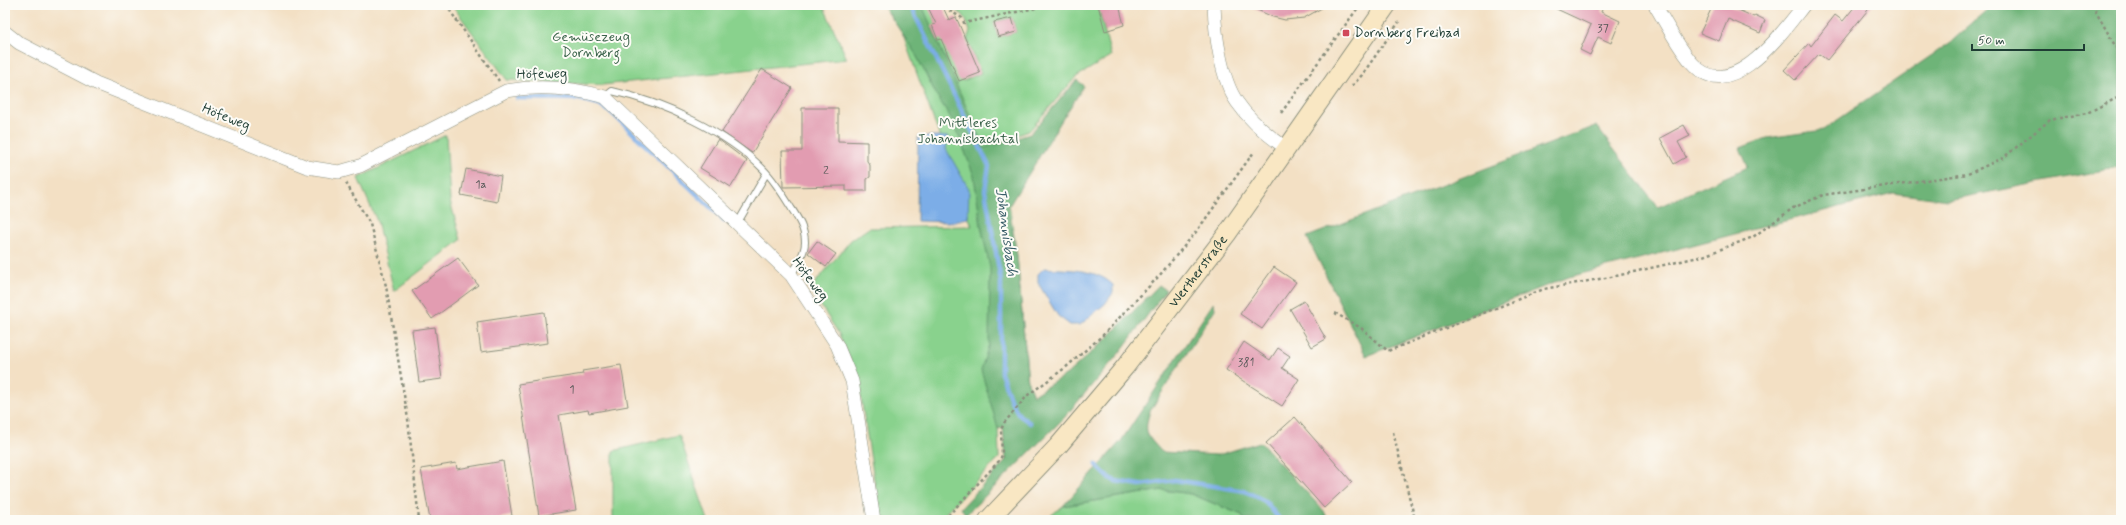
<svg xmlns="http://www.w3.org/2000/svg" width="2126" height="525" viewBox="0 0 2126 525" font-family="Mynerve,sans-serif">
  <rect width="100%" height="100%" fill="#fdfcf7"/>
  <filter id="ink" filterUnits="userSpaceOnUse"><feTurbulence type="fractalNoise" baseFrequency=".025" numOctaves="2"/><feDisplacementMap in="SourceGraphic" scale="8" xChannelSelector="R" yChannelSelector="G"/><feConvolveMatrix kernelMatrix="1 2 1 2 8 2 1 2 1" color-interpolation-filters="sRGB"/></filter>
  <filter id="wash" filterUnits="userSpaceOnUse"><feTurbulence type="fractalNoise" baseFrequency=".012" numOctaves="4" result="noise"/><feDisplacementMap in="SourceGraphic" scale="16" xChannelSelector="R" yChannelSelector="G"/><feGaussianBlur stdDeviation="0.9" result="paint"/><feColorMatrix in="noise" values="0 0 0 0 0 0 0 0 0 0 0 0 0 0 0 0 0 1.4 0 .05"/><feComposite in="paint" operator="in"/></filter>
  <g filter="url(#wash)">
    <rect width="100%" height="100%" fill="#f3e0c4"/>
    <path fill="#89d28d" stroke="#548860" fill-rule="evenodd" d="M452,5H823L847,59L602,85L507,80Z
      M892,5H931L963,81L981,73L967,39L970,31C968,26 966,19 963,15C958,11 952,11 950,5H1100L1098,6L1111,56L1076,77L1029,131L999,142L1017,255L1028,383L1033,395L998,429L999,458L939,520H889L882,517L875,485L858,379L839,334L810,289L851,240L869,228L972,226ZM1012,18L1016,32L998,37L994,22Z
      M446,135L450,201L461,240L394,291L377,221L358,178Z
      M679,435L708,520L613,519V451Z
      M1162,490L1191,494L1242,515L1245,520H1045L1063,506Z"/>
    <path fill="#6eb478" stroke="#467856" d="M883,5H922L984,148L1030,134L1077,80L1084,86C1057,126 1033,168 1007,209L1017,256L1028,383L1033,395L1067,374L1106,339L1159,285L1166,290L1121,351L1063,419L966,515L961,508L1003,464L1006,459L1003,428L998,429L981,370L989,344L990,268L981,226L974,176L954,123L937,96L915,53Z
      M1992,5H2121V167L1948,200L1893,193L1569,277L1366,356L1307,237L1596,126L1658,207L1748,167L1740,148L1767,138L1823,130L1951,42Z
      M1214,302L1215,309L1150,411C1143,433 1147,436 1162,452L1218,455L1260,442L1324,511L1328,520H1245L1242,515L1191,494L1162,490L1063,506L1121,441Z"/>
    <path fill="#7bade7" stroke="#4d758e" d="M936,136L948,137L946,149L969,189L968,218L953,222L917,221L918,137Z
      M1044,268C1067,270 1096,268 1113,285V293L1105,304L1080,325H1070L1058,316L1038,283V274Z"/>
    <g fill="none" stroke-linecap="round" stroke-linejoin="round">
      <path stroke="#7bade7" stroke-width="4.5" d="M910,5L989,166L985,190L1001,281V373L1011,401L1019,415L1030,423
        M517,98L579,99L599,104L613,114L724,220
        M1096,465L1108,477L1115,481L1140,485L1175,480L1245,491L1265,501L1280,520"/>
    </g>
    <g id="blocks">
      <path fill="#e29cb1" d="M927,5H942L949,20L956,17L980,73L959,81L941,39L938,40L932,25L936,24Z
        M1098,5H1119L1124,25L1105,31Z
        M1246,5H1327L1304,18L1285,20L1273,17Z
        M1548,5H1604L1601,12L1620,21L1611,43L1598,37L1590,55L1580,50L1591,25Z
        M1713,5H1727L1754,17L1755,15L1765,20L1760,33L1728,19L1719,41L1700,33Z
        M1856,5H1872L1827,60L1819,54L1795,80L1784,70L1809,43L1811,46L1835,15L1843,21Z
        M1012,18L1016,32L998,37L994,22Z
        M762,69L792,88L752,153L722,132Z
        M802,108H838V141L867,142V161L870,165V177L867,179V191H846V186L783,187L782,151H802Z
        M1684,125L1690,136L1678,142L1686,157L1674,164L1660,138Z
        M718,139L747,161L731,187L700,168Z
        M466,169L501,176L497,202L461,195Z
        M817,241L836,254L826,267L808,253Z
        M458,258L478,285L432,319L412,291Z
        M1274,267L1296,282L1262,329L1240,314Z
        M1304,301L1326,339L1312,347L1290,309Z
        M544,312L548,343L481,352L477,322Z
        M435,327L442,379L419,382L412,330Z
        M1244,342L1270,360L1278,348L1290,356L1282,368L1299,379L1282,406L1226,370Z
        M621,365L628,406L589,413L588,410L559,415L576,510L539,516L518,384L583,374L582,371Z
        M1295,417L1352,482L1324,508L1266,443Z
        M503,461L512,516L489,520H430L421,469L456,463L457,469Z"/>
    </g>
  </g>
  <g filter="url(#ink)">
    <use href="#blocks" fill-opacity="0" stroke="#898e7c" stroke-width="1"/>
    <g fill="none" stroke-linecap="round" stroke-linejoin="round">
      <g stroke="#898e7c" stroke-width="8">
        <path id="lane" d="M605,97L612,91C662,102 727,132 763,169C773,179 782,193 790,206C797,217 805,228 805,242C805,253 797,266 791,275
          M737,224L766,174"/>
      </g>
      <g stroke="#898e7c" stroke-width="14">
        <path id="street" d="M1214,5C1215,33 1221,79 1237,102C1250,121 1267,135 1286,148
          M1655,5C1666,23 1679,49 1693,64C1731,106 1783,31 1804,5
          M5,32L19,43L96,83L307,167L339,172L360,166L506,91C539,85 573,88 605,97L791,275L837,345L852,381L874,520"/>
      </g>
      <g stroke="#898e7c" stroke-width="20">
        <g id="secondary">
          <path id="s1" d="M988,520L1059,445L1125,367L1227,234L1387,5"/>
        </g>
      </g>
      <path stroke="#898e7c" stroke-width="2.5" stroke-dasharray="3 3" stroke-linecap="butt" d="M446,5L499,81
        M947,5L950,11L962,18L964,23L1050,5
        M2092,5L2121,56
        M1352,86L1362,75L1399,22
        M1281,113L1360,5
        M346,183L370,224L386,286L408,419L419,520
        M1335,313L1361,328L1388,351L1544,289L1616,276L1703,256L1753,237L1793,208L1823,195L1968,174L2003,158L2050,120L2087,113L2121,96
        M1393,432L1415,520
        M944,520L1000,460L1002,455L1001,430L1004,423L1028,395L1065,368L1102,336L1159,276L1196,232L1254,152"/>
      <use href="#lane" stroke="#fff" stroke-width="6"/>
      <use href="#street" stroke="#fff" stroke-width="13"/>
      <use href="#secondary" stroke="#f9e7c3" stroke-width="18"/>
    </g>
  </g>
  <rect fill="#d1495b" stroke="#fdfcf7" stroke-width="1.5" x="1342" y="29" width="8" height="8" rx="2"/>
  <g text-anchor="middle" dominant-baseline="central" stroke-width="4" stroke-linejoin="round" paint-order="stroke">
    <g font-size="12" fill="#505553">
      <text x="1603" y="29">37</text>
      <text x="826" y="171">2</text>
      <text x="481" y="185">1a</text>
      <text x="1246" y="363">381</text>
      <text x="572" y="390">1</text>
    </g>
    <g font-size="14" fill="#1f3d34" stroke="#fdfcf7" text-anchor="start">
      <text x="1354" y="33">Dornberg Freibad</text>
    </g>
    <g font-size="14" fill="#3a624a" stroke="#fdfcf7">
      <text x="591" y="37">Gemüsezeug<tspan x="591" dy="16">Dornberg</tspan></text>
      <text x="968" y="123">Mittleres<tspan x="968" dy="16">Johannisbachtal</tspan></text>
    </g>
    <g font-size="14" fill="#1f3d34" stroke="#fdfcf7">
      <text transform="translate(542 74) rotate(-1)">Höfeweg</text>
      <text transform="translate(226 117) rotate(22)">Höfeweg</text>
      <text stroke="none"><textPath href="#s1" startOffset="326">Wertherstraße</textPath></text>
      <text transform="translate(810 279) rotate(53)">Höfeweg</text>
    </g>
    <g font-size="15" font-style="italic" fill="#3b5f6a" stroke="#fdfcf7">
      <text transform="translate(1006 232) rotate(82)">Johannisbach</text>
    </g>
  </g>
  <rect width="2126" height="525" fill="none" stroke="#fdfcf7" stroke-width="20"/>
  <path d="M1972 44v6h112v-6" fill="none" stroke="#1f3d34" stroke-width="2"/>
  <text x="1978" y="44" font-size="12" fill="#1f3d34" stroke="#fdfcf7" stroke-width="3" paint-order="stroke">50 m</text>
</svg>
